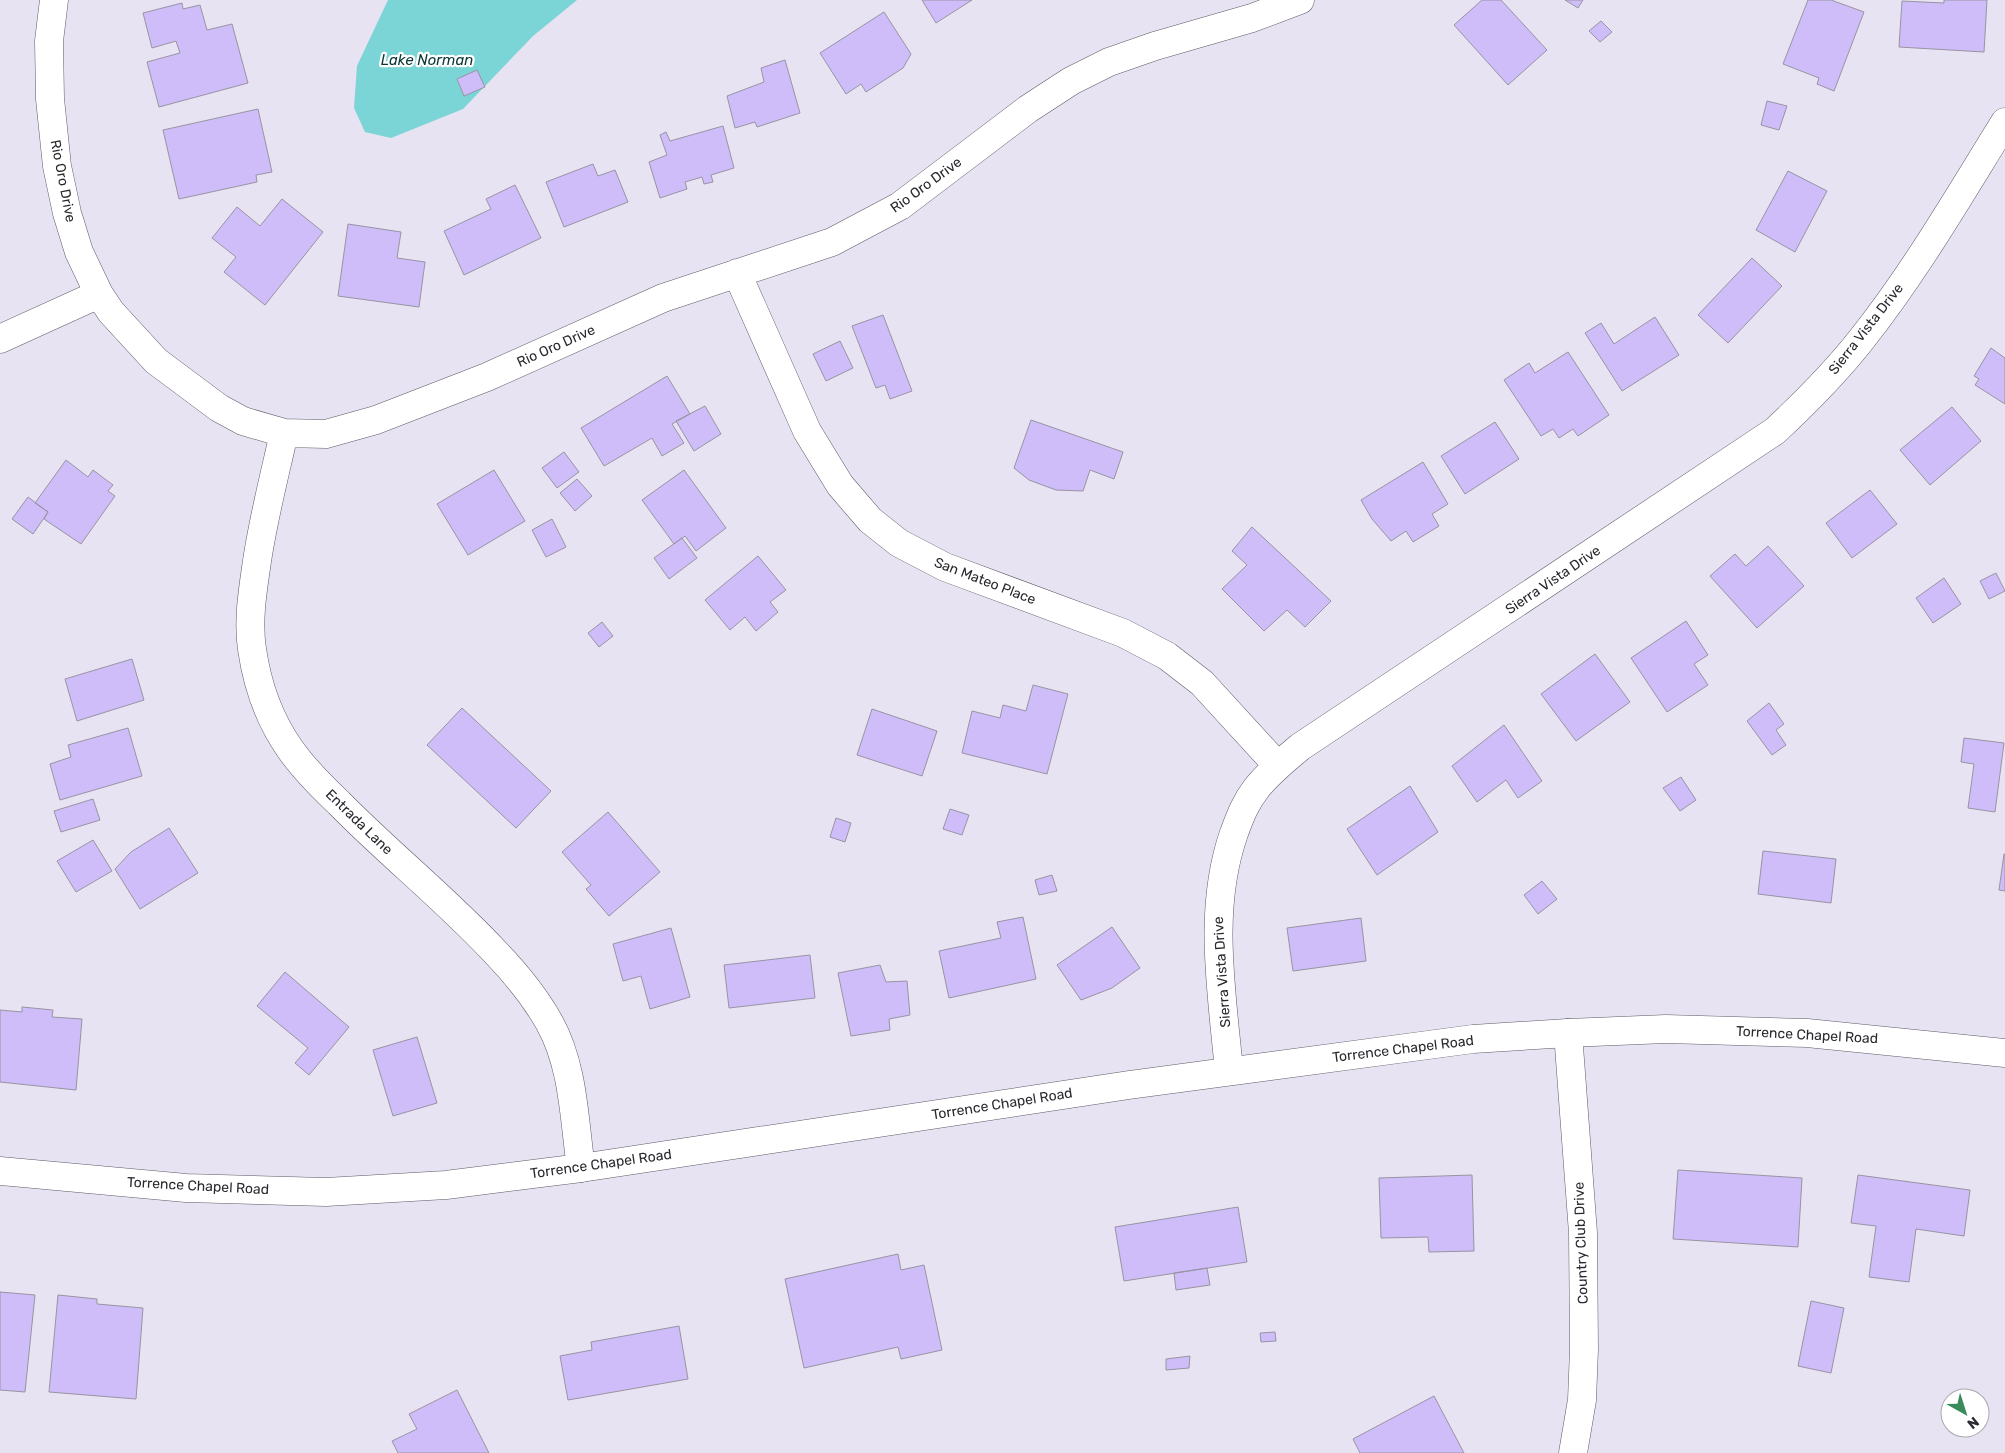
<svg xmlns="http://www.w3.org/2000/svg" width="2005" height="1453" viewBox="0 0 2005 1453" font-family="Rubik,sans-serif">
  <rect width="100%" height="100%" fill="#e7e3f2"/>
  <path fill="#7bd4d5" d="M388,0H577L533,36L463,109L391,138L365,132L354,108L357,66Z"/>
  <path fill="#cfbdfa" stroke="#9894a2" d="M922,0H972L936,23Z
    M1482,0H1501L1547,50L1508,85L1454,25Z
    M1565,0H1583L1578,8Z
    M1808,0H1831L1864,12L1834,91L1817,84L1819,78L1783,64Z
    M1944,0H1987L1984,52L1899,47L1902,1L1944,3Z
    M182,3L183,9L200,5L207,30L232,24L248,83L159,107L147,62L180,53L176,41L152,48L143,13Z
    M884,12L911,54L903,68L866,92L861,84L846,94L820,53Z
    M1601,21L1612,32L1600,42L1589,31Z
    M785,60L800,113L757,127L755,122L735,128L727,96L764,82L761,68Z
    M477,70L485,87L464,96L457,79Z
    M1767,101L1787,106L1779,130L1761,125Z
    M258,109L272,172L256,175L257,182L179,199L163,130Z
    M723,126L734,168L711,175L713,182L704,184L702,177L685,182L687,189L660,198L649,162L667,155L660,135L666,132L670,141Z
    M593,164L598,176L615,170L628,202L564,227L546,182Z
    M1788,171L1827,191L1795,252L1756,230Z
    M515,185L541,238L464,275L444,231L491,209L486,199Z
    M282,199L323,232L265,305L224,272L236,257L212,238L237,207L260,226Z
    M348,224L401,232L397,258L425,262L419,307L338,296Z
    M1752,258L1782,286L1728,343L1698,315Z
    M883,315L912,391L890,399L885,385L876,388L852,326Z
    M1655,317L1679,355L1622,391L1585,333L1601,323L1614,344Z
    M840,341L853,368L826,381L813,354Z
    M1991,348L2005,358V404L1975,385L1979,379L1974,376Z
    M1568,352L1609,415L1578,436L1573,429L1559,438L1553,429L1541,436L1504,380L1529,363L1535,373Z
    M667,376L690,414L672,424L684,443L662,456L652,438L604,466L581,428Z
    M705,406L721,434L694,451L676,421Z
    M1952,407L1981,441L1930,485L1900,450Z
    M1031,420L1123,452L1114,479L1090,470L1083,491L1056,490L1029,480L1014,468Z
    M1495,422L1519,459L1465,494L1441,456Z
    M564,452L579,472L557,488L542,468Z
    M66,460L88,477L93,470L113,485L108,491L115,496L81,544L44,519L48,512L35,503Z
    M1423,462L1448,504L1432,514L1439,526L1413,542L1406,531L1391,541L1372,519L1361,500Z
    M494,470L525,521L468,555L437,504Z
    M684,470L726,528L696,551L685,536L674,544L642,500Z
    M577,479L592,496L575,511L560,493Z
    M1870,490L1897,524L1852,558L1826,523Z
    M28,497L48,512L33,534L12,519Z
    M552,519L566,547L546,557L532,530Z
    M1252,527L1331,601L1305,627L1287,610L1264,631L1222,589L1247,565L1232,551Z
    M682,538L697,558L669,579L654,558Z
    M1768,546L1804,586L1757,628L1710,576L1735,554L1746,566Z
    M758,556L786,590L770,602L778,612L756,631L745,617L730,630L705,600Z
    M1996,573L2005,591L1989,599L1980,581Z
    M1944,578L1961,604L1933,623L1916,598Z
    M1686,621L1708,655L1694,664L1708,685L1667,712L1631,658Z
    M602,622L613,636L599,647L588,633Z
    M1595,654L1630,702L1576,741L1541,694Z
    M132,659L144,700L77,721L65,679Z
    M1033,685L1068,694L1047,774L962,753L972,711L1000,718L1003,705L1026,711Z
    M1769,703L1784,724L1776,730L1786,745L1772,755L1747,721Z
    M462,708L551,791L516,828L427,745Z
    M872,709L937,731L922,776L857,755Z
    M1504,725L1542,781L1518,798L1506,780L1477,802L1452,766Z
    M128,728L142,776L60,800L50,764L71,757L68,745Z
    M1964,738L2004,743L1995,812L1968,808L1974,764L1961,762Z
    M1681,777L1696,800L1680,811L1663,788Z
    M1410,786L1438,832L1377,875L1347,829Z
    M93,799L100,820L61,832L54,811Z
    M950,809L969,815L962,835L943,829Z
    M608,812L660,872L609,916L586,889L591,885L562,852Z
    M836,818L851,823L845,842L830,837Z
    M169,828L198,873L140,909L115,869L131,852Z
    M93,840L112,871L76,892L57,861Z
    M1763,851L1836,859L1831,903L1758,894Z
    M2004,854H2005V891L1999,890Z
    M1052,875L1057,891L1039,895L1035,880Z
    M1542,881L1557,899L1538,914L1524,895Z
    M1023,917L1036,979L949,998L939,951L1001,938L997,922Z
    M1361,918L1366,961L1293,971L1287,928Z
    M1112,927L1140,968L1112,988L1081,1000L1057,965Z
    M671,928L690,997L650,1009L641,976L623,981L613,944Z
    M810,955L815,998L729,1008L724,965Z
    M880,965L886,982L907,981L910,1015L889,1019L890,1030L851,1036L838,973Z
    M285,972L349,1027L309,1075L295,1063L308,1048L257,1006Z
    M22,1007L53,1010L52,1017L82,1019L76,1090L0,1082V1010L22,1012Z
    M417,1037L437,1103L393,1116L373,1050Z
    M1678,1170L1802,1178L1798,1247L1673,1239Z
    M1472,1175L1474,1251L1429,1252L1428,1237L1381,1238L1379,1178Z
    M1858,1175L1970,1190L1964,1236L1916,1229L1909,1282L1869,1277L1876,1226L1851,1223Z
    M1238,1207L1247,1262L1124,1281L1115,1227Z
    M898,1254L901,1270L924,1265L942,1350L901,1359L898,1347L804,1368L785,1279Z
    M1207,1268L1210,1285L1176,1290L1174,1273Z
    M0,1292L35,1295L25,1392L0,1390Z
    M58,1295L97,1299V1304L143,1308L136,1399L49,1392Z
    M1811,1301L1844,1308L1831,1373L1798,1366Z
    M679,1326L688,1379L568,1400L560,1356L592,1350L591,1342Z
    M1275,1332L1276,1341L1261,1342L1260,1333Z
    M1190,1356L1189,1368L1166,1370V1359Z
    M457,1390L489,1453H398L392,1441L417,1429L409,1414Z
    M1434,1396L1464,1453H1360L1353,1439Z"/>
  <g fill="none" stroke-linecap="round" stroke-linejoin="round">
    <g stroke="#5e5a67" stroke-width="29">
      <path id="minor" d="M54,0L49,41L50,99L57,166L67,213L79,252L99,294L111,312L156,361L219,408L243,421L284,433L326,434L376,420L487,377L663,298L832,242L900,206L1028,109L1071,81L1109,62L1155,46L1252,18L1300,0
        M737,273L807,431L840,485L870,520L899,543L945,567L1123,633L1167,656L1202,683L1278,766
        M0,339L99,294
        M284,433C274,478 262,523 256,568C252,595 248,622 252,649C257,684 269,719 290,749C304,769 321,786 339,803C390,855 447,900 497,954C517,975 535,997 549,1022C574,1066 574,1120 581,1168
        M1568,1033L1583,1233L1584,1349L1582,1400L1573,1453
        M1229,1071C1222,992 1207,910 1234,833C1240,817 1245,803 1256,789C1268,773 1285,760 1300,747L1775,431C1806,402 1835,373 1861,340C1915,272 1959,196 2005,122"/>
    </g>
    <g stroke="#5e5a67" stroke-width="29">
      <path id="tertiary" d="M0,1171L186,1188L326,1192L446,1185L581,1168L1129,1085L1473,1039L1568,1033L1666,1029L1807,1033L2005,1053"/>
    </g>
    <use href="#minor" stroke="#fff" stroke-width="28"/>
    <use href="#tertiary" stroke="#fff" stroke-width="28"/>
  </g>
  <g text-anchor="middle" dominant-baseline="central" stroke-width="4.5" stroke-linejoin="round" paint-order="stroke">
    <g font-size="14" fill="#2b292f" stroke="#fff">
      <text transform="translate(63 181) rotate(79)">Rio Oro Drive</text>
      <text transform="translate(926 185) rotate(-36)">Rio Oro Drive</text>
      <text transform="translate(1866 329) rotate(-52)">Sierra Vista Drive</text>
      <text transform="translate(556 346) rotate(-24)">Rio Oro Drive</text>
      <text transform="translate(1553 580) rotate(-34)">Sierra Vista Drive</text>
      <text transform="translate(985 581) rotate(21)">San Mateo Place</text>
      <text transform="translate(359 822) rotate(44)">Entrada Lane</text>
      <text transform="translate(1222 972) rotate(-94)">Sierra Vista Drive</text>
      <text transform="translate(1807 1035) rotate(3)">Torrence Chapel Road</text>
      <text transform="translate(1403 1049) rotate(-7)">Torrence Chapel Road</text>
      <text transform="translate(1002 1104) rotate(-9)">Torrence Chapel Road</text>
      <text transform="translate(601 1164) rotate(-8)">Torrence Chapel Road</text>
      <text transform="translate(198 1186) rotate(3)">Torrence Chapel Road</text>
      <text transform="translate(1581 1243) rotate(-92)">Country Club Drive</text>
    </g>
    <g font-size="15" font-style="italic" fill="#0b3738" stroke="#fff">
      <text x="427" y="60">Lake Norman</text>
    </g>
  </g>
  <g transform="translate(1965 1413) rotate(141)"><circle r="24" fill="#ffffff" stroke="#aaa9ac"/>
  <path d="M0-4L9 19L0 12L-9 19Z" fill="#398b5c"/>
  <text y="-8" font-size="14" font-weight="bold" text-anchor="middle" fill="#2b292f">N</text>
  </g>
</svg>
